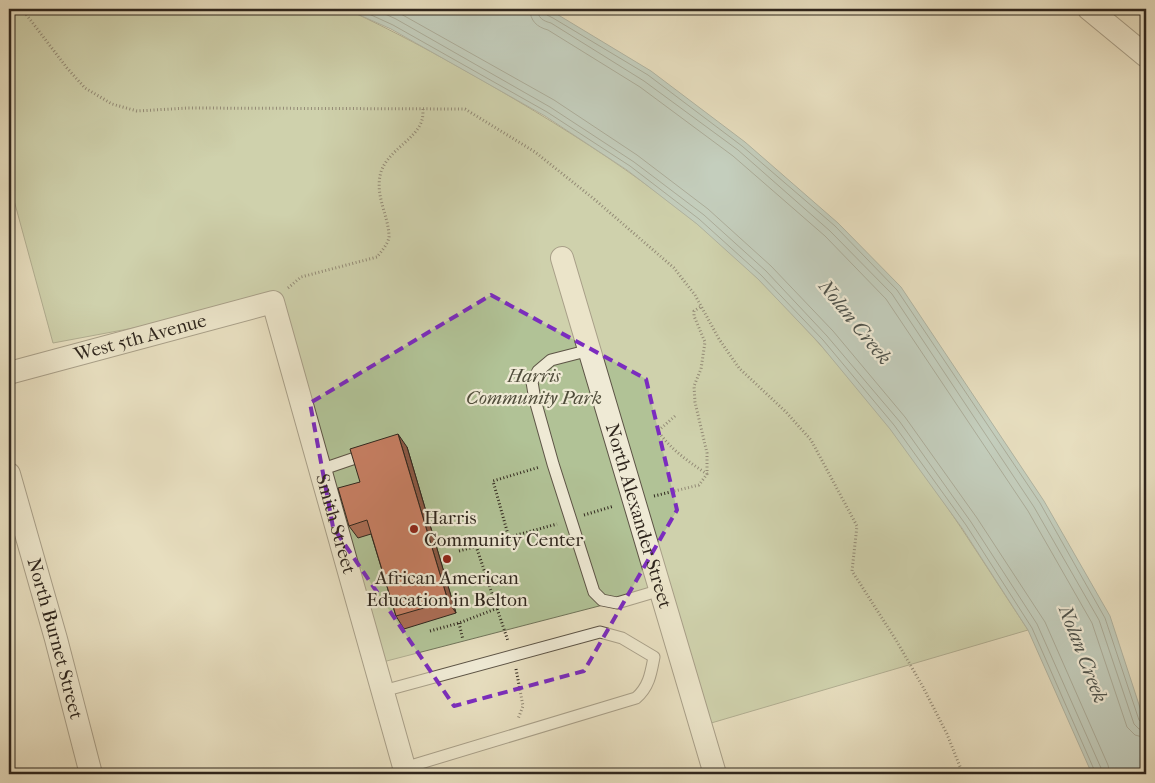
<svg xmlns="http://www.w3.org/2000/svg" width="1155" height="783" viewBox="0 0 1155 783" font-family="'IM FELL French Canon',serif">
  <rect width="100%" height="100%" fill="#e7debf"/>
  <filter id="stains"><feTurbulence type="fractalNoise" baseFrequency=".004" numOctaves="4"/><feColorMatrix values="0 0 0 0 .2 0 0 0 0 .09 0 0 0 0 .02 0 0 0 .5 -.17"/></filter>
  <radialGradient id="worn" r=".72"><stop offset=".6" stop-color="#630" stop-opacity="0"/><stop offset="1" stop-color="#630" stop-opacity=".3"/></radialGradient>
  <path fill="#b1c296" stroke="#70745a" d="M9,9H346C392,30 436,54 480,79C579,136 677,198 758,279C805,326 849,376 890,428C940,492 983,562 1028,630L701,726L661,590L375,664L273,302L53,343L9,182Z"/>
  <path fill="#99bbba" stroke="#6f7f7b" d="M346,9H542L555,13L651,71L745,142L838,223L901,287L1044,501L1110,616L1146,726V774H1092L1028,630L962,528L890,429L819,343L758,279L697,224L627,170L545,116L391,29Z"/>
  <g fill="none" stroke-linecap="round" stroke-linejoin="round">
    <path stroke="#64706c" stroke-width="1" d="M358,9L393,25L547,112L630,166L699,219L761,275L823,340L894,425L966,525L1032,628L1096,774
      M374,9L396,19L550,107L634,162L704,215L766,271L827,336L900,422L971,522L1037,624L1101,768L1102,774
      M392,9L554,100L637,155L708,209L771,266L833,331L905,417L977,518L1045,622L1108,765L1110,774
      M530,9C530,21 537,27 548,30L640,87L733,156L825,236L886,299L1028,511L1092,623L1127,727L1135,735L1146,738
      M537,9C538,18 543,21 551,23L644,81L738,150L830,231L892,294L1034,507L1099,620L1134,724L1139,729L1146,730
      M544,9L547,15L553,18L648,75L742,146L835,226L897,290L1040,503L1105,618L1139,720L1142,723L1146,724"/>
    <g stroke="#5d5446" stroke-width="13">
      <path id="service" d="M590,350L551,360L538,371L532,382L535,400L553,464L594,592L602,600L617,603L661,590
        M320,470L367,454
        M383,691L600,632L622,638L654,657C651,673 649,687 636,698L404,768"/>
    </g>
    <g stroke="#5d5446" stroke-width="24">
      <g id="minor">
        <path d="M1089,9L1146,56"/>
        <path id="s1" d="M562,258L715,774"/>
        <path id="s2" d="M9,373L273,302L406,774"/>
        <path id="s3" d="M9,474L56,639L91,774"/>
      </g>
    </g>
    <path stroke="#2f261d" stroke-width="3" stroke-dasharray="1 2.5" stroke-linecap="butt" d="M22,9L67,68L85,88L112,104L137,111L188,108L465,109L535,152L594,199L674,268L695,295L719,339L739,368L786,412L811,440L857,526L852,571L896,640L923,687L947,734L963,774
      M288,288L301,277L377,257C381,252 388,244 389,237C389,216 374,195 381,172C388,150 416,140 422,120C423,117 423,112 423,108
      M675,416L658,431C670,449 689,462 707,474
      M654,496L699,485L707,474V453L695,402L694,386L701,369L705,342L694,316V311L702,306
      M584,515L614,506
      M509,538L493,481L540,467
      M476,546L508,641
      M459,551L557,524
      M459,623L463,640
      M430,631L459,623L498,608
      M516,669L523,706L518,719"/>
    <use href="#service" stroke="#efead5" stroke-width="11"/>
    <use href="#minor" stroke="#efead5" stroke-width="22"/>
  </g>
  <path fill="#ab6d55" stroke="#2f261d" d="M407,447L456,613L404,629L396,616L371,534L358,538L349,526L360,482Z"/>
  <path fill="#8b5945" stroke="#2f261d" d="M398,434L407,447L456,613L448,601Z"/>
  <path fill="#c77f63" stroke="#2f261d" d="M398,434L448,601L396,616L367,520L349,526L338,488L360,482L350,449Z"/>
  <path d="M0 0H1155V783H0ZM491,295L646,379L677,510L584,671L454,706L333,527L310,403Z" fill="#e7debf" fill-opacity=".55" fill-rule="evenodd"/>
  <path fill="none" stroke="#7b2cbf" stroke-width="4" stroke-dasharray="10 6" stroke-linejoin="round" d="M491,295L646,379L677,510L584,671L454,706L333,527L310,403Z"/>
  <g fill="#8f2418" stroke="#efead5" stroke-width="2">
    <circle cx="414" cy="529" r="5"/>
    <circle cx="447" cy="559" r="5"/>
  </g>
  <g text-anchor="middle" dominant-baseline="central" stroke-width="4.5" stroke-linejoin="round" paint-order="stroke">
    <g font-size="19" fill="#2f261d" stroke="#efead5">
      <text stroke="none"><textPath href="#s2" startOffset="136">West 5th Avenue</textPath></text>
      <text stroke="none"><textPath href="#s1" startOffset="269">North Alexander Street</textPath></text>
      <text stroke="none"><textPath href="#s2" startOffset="504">Smith Street</textPath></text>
      <text stroke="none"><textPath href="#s3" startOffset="171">North Burnet Street</textPath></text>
    </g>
    <g font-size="19" font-style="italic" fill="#504d3b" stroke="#efead5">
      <text x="534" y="376">Harris<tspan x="534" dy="22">Community Park</tspan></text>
    </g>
    <g font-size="19" fill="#2f261d" stroke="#efead5" text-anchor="start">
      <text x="424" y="518">Harris<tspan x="424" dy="22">Community Center</tspan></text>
      <text x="447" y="578" text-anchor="middle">African American<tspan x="447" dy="22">Education in Belton</tspan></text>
    </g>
    <g font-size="20" font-style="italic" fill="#4f534c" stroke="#efead5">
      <text transform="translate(855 322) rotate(51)">Nolan Creek</text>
      <text transform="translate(1083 654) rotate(69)">Nolan Creek</text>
    </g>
  </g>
  <rect width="1155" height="783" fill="none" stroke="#e7debf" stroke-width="30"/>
  <rect x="10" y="10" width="1135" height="763" fill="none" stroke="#2f261d" stroke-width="2.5"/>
  <rect x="15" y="15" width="1125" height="753" fill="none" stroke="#2f261d"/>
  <rect width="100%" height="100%" filter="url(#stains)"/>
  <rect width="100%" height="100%" fill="url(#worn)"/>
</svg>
